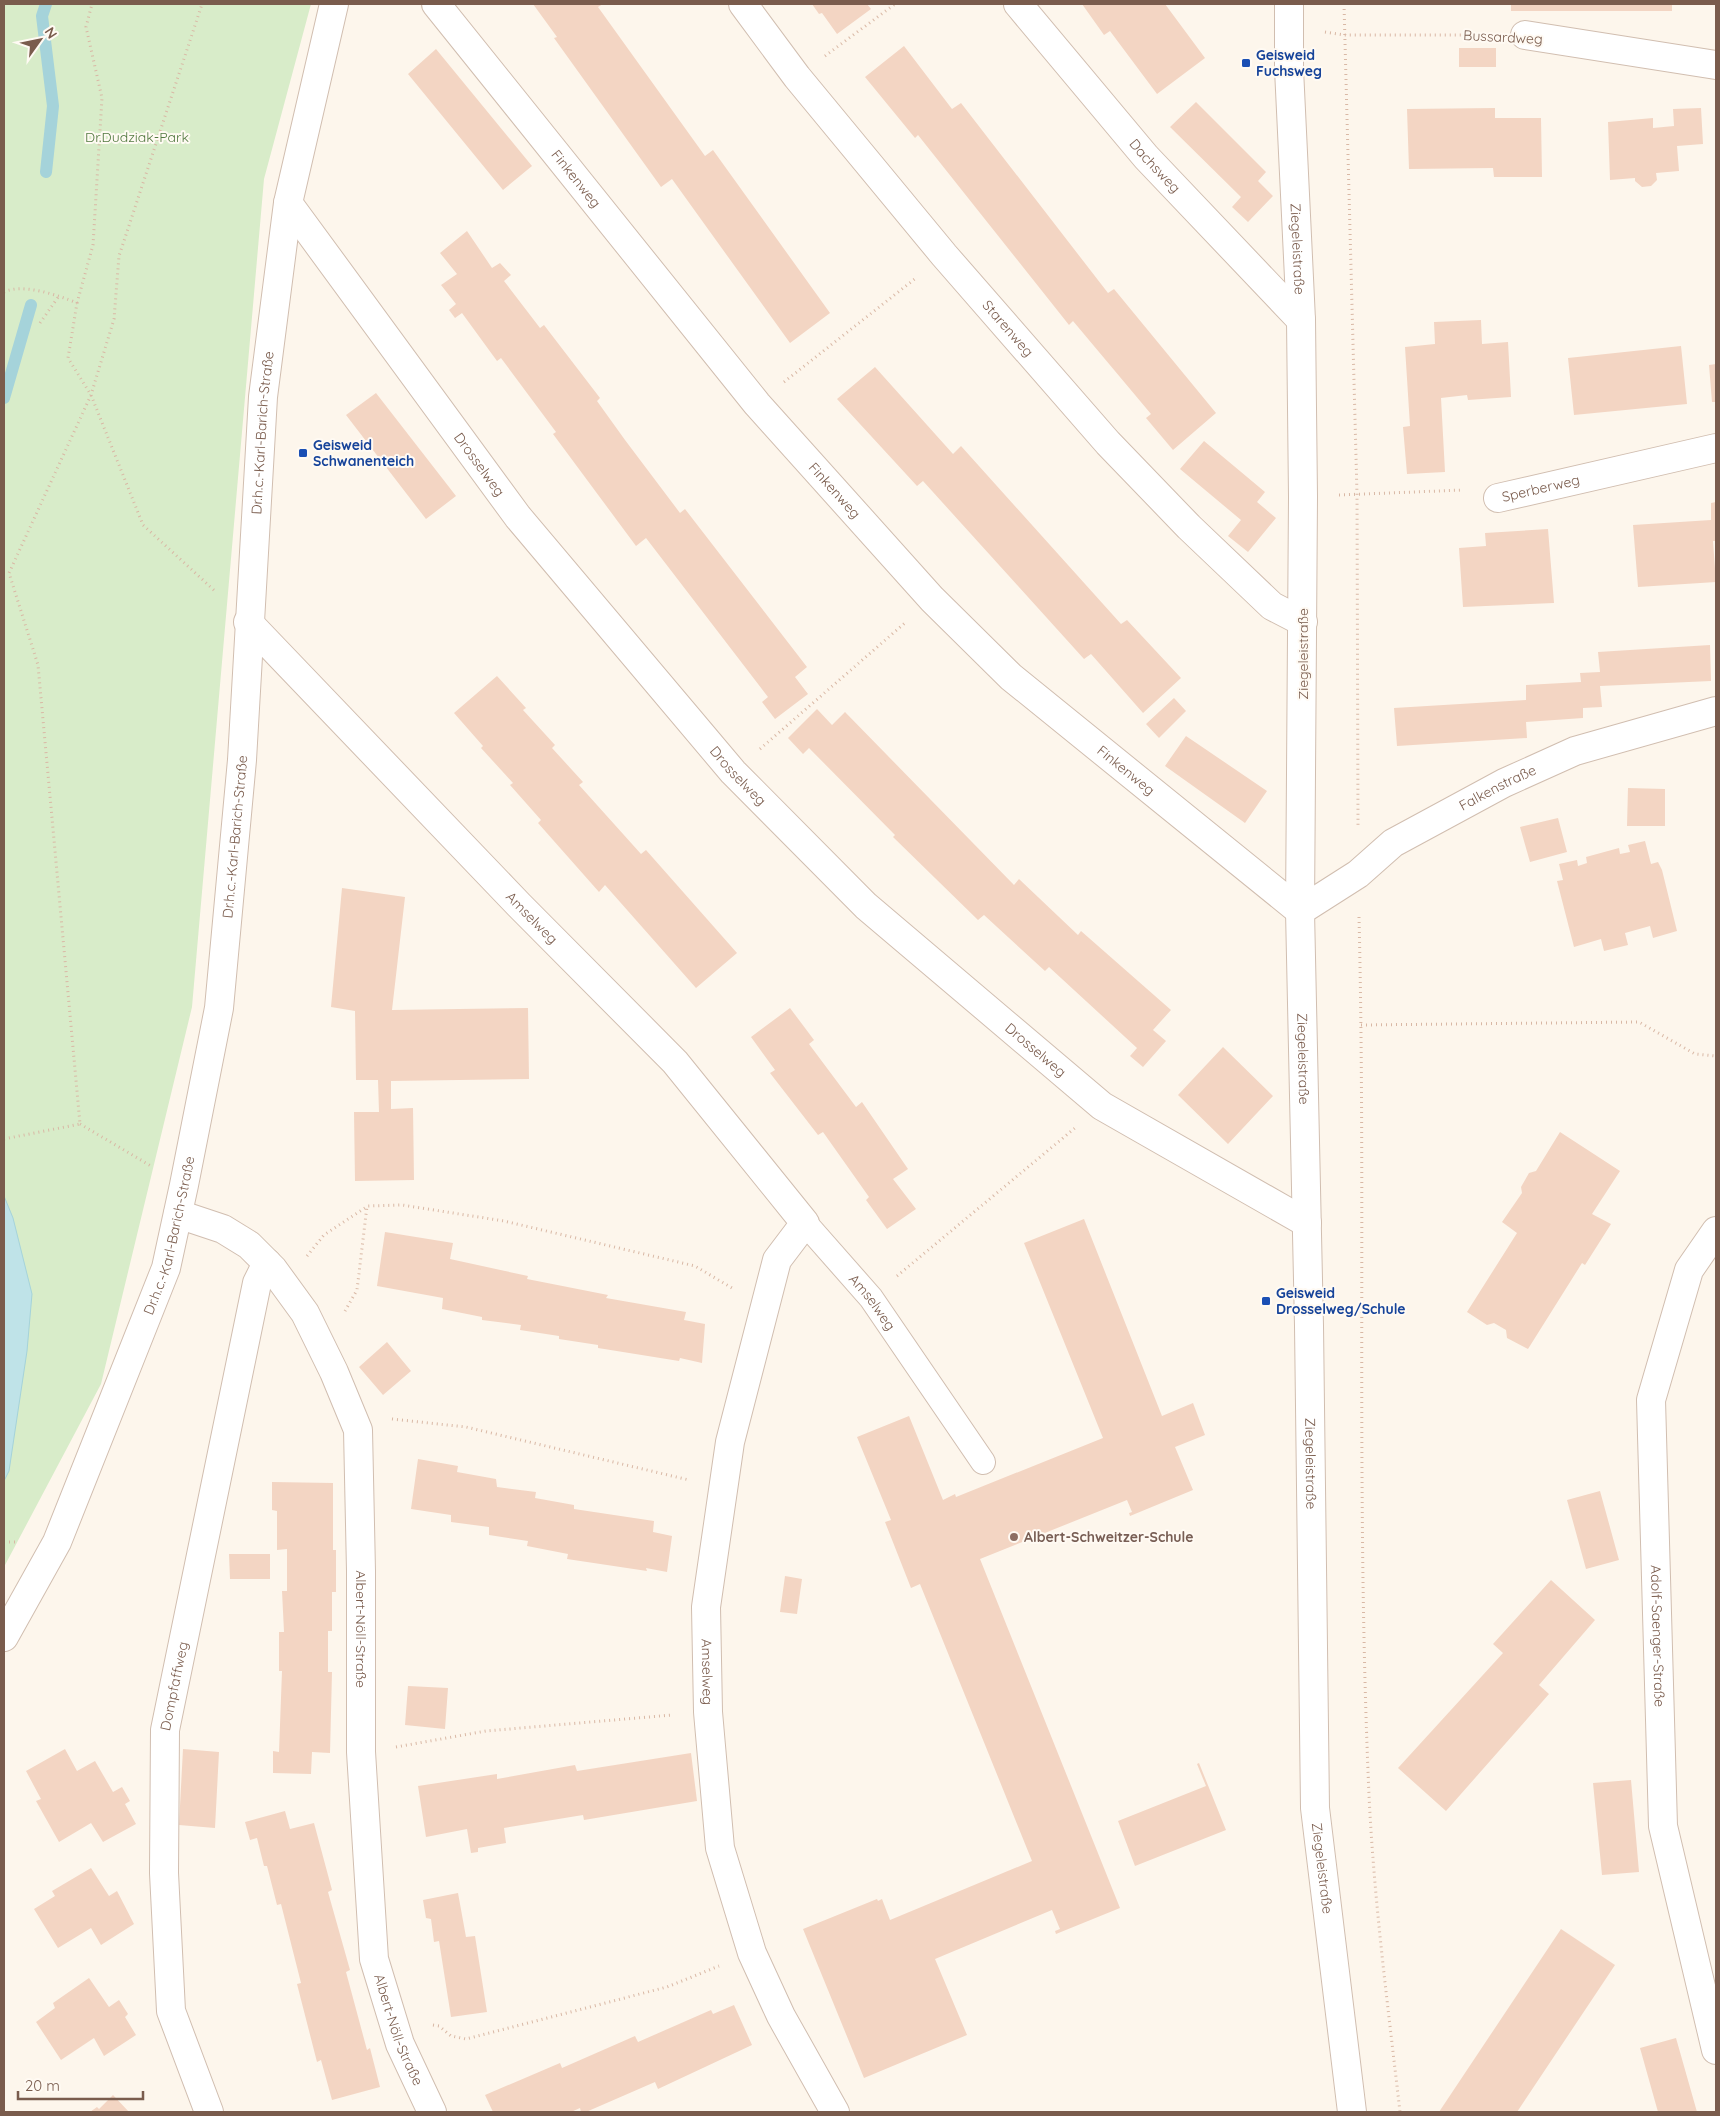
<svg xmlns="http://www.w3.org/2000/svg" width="1720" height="2116" viewBox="0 0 1720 2116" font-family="Quicksand,sans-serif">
  <rect width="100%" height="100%" fill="#fdf6ec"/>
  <path fill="#d8ecc9" d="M4,4H311L264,179L192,1007L101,1384L4,1567Z"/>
  <path fill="#bfe3e8" stroke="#a5d3da" d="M4,1196L13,1218L32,1294L27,1351L9,1471L4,1481Z"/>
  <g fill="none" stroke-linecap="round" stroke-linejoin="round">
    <path stroke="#a5d3da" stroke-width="12" d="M46,172L53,106L42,16L46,4
      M4,398L31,305"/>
  </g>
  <path fill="#f3d5c3" d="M533,4H603L598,7L705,156L713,150L830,313L790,343L672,179L661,187L554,38L557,37Z
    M812,4H867L871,9L837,34L822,13L819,14Z
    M1082,4H1165L1205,58L1157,94L1110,31L1104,35Z
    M1511,4H1672V11H1511Z
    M904,46L952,109L961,103L1108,293L1114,289L1216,413L1173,450L1146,418L1151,414L1073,321L1069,325L918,135L915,138L865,77Z
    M1459,48H1496V67H1459Z
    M436,49L532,166L503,190L408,74Z
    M1196,102L1266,172L1258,181L1273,196L1248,222L1232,207L1241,197L1170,127Z
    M1495,108V118H1541L1542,177H1494L1493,168L1409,169L1407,109Z
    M1701,108L1703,144L1677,146L1679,171L1656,173L1657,180L1651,186L1642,187L1635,181V178L1610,180L1608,122L1653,118V128L1674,126L1673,109Z
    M467,231L492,268L500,263L511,275L504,281L540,328L544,325L600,398L597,401L625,440L680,513L685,509L807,667L795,677L808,694L775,719L762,702L768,697L646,538L636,546L553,434L556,432L501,358L497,361L462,313L455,318L449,310L456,304L441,285L457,274L440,253Z
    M1481,320L1482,344L1508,342L1511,397L1468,400L1467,395L1441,398L1445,472L1407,474L1403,427L1410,426L1405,347L1435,344L1434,322Z
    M1681,346L1687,404L1574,415L1568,358Z
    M1716,364V402H1712L1709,365Z
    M875,367L953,454L961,446L1121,624L1127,620L1181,678L1143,713L1091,654L1084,659L923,481L917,486L837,399Z
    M376,393L456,496L426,519L346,415Z
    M1204,441L1265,492L1257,502L1276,518L1248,552L1228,536L1241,520L1180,469Z
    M1716,502V541H1713L1716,582L1638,587L1633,525L1711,520V503Z
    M1548,529L1554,603L1463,607L1459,548L1486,546L1485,533Z
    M1710,645L1711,681L1600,686L1602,707L1583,708V718L1526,722L1527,738L1397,746L1394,708L1526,700V685L1581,682L1580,673L1600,672L1598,652Z
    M497,676L526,708L523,710L555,745L552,748L583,782L579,785L641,854L646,850L737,953L696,988L605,885L599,892L538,823L541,820L510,785L513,783L481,748L483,746L454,713Z
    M1174,698L1186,711L1159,738L1146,724Z
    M817,709L832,725L845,712L1014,885L1019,879L1078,935L1081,931L1171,1010L1153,1030L1166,1041L1143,1067L1130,1056L1137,1048L1049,967L1045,971L984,915L978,920L893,837L895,835L809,748L803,754L788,738Z
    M1186,736L1267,791L1245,823L1165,766Z
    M1628,788L1665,789V826H1627Z
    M1558,818L1567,852L1530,862L1520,827Z
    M1645,841L1651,864L1658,862L1662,870L1677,931L1653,938L1650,926L1625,933L1628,945L1604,951L1601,939L1574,947L1557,881L1563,880L1559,864L1577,860L1578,866L1587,863L1586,857L1619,848L1620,854L1630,852L1628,845Z
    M342,888L405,897L392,1010L528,1008L529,1079L391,1081V1109L413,1108L414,1180L355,1181L354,1112H379L378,1080H356L355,1011L331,1007Z
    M790,1008L814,1040L809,1044L856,1107L862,1102L908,1169L893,1179L916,1209L887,1229L866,1200L869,1197L823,1132L818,1135L770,1073L775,1070L751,1037Z
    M1223,1047L1273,1096L1228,1144L1178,1095Z
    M1560,1132L1620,1171L1592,1214L1611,1224L1585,1265L1582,1263L1528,1349L1507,1338L1506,1330L1494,1323L1487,1325L1467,1312L1517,1233L1502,1222L1522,1193L1521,1187L1529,1173L1536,1171Z
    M1084,1219L1162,1416L1193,1403L1205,1435L1175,1447L1193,1490L1130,1516L1129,1513L1132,1512L1127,1500L980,1559L1120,1908L1056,1934L1055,1931L1060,1929L1052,1910L935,1959L967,2035L864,2078L803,1929L877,1899L878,1901L882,1899L890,1920L1032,1861L920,1584L911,1588L885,1522L891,1520L857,1437L909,1416L943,1500L955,1494L956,1497L1103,1438L1024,1243Z
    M385,1232L453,1243L450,1259L528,1276L527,1279L608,1295L606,1298L686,1312L684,1320L705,1324L702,1363L680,1358L679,1361L598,1348V1345L559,1339V1336L520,1330L521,1325L482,1320V1317L442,1309L443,1298L377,1286Z
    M387,1342L411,1371L383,1395L359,1367Z
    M418,1459L458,1466L457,1472L496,1479L497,1487L536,1492L535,1498L574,1505V1509L654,1521L653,1532L672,1536L667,1572L646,1568L647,1571L567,1559L568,1554L527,1546L528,1541L489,1535V1527L451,1522V1515L411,1509Z
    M272,1482L333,1483V1550H336V1592H332V1631H328V1672H332L330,1753L312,1752L311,1774L273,1773V1751L279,1752L282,1671H279V1632H284L282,1591H287V1549L277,1550V1511L272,1510Z
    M1600,1491L1619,1560L1586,1569L1567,1500Z
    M229,1554H270V1579H230Z
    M785,1576L802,1579L797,1614L780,1612Z
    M1551,1580L1595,1620L1539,1685L1549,1694L1446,1811L1398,1768L1503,1653L1493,1644Z
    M408,1686L448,1688L445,1729L405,1725Z
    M65,1749L77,1771L95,1761L113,1792L122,1787L130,1801L125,1804L136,1824L103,1842L91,1823L59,1842L36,1801L41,1799L26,1771Z
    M183,1749L219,1752L215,1828L179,1825Z
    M691,1753L697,1801L584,1820L583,1815L504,1828L506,1843L478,1848V1852L471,1853L467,1829L426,1837L418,1786L497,1774V1779L575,1765L577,1771Z
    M1199,1763L1226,1830L1135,1866L1118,1821L1206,1786L1197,1764Z
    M1631,1780L1639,1872L1602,1875L1593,1783Z
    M285,1811L290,1829L314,1823L332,1890L328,1892L350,1970L346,1972L367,2050L370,2048L380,2087L332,2100L321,2060L317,2062L297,1984L301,1983L281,1904L277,1905L267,1866H264L257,1838L250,1840L245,1822Z
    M91,1868L109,1896L117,1891L134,1924L101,1945L91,1928L58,1948L34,1909L55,1896L52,1891Z
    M458,1893L466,1937L475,1936L487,2012L451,2017L439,1941L434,1942L431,1919L426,1918L423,1900Z
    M1561,1929L1615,1965L1517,2112H1439Z
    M89,1978L109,2007L119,2000L128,2014L125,2017L136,2035L104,2056L94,2038L61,2060L36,2022L55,2008L53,2003Z
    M734,2005L752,2045L658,2089L655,2082L586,2112H581L580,2108L571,2112H493L485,2095L560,2063L562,2068L635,2036L638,2042L711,2010L713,2014Z
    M1676,2038L1697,2112H1658L1640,2048Z
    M113,2095L129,2112H90L97,2107L99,2109Z"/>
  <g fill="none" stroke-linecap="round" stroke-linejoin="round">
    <g stroke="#d1beb0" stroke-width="26">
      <g id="service">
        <path id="s1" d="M805,1223L871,1298L983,1462"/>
      </g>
    </g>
    <g stroke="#d1beb0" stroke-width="30">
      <g id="minor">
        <path id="s2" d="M436,4L757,404L932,599L1011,677L1300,911"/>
        <path id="s3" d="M743,4L797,77L944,255L1108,443L1189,527L1272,606L1303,622"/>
        <path id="s4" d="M1018,4L1146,157L1301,320"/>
        <path id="s5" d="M1289,4V69L1301,320L1303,497L1300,911L1309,1326L1315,1808L1352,2112"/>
        <path d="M1525,35L1716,65"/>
        <path id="s6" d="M288,203L518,517L733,772L866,906L1102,1106L1307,1223"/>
        <path id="s7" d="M1498,498L1716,448"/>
        <path id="s8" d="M248,622L519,905L675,1062L805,1223L777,1260L730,1442L706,1607L708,1712L720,1848L752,1953L781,2016L835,2112"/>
        <path id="s9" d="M1300,911L1358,874L1393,843L1504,783L1575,751L1716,711"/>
        <path id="s10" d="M178,1214L223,1229L249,1245L273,1269L305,1313L334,1372L358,1430L361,1571V1752L374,1959L400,2044L432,2112"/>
        <path id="s11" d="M1716,1231L1689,1270L1651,1400L1663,1826L1716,2050"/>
        <path id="s12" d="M4,1637L57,1542L166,1268L184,1185L219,1008L242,760L263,397L288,203L334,4"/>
        <path id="s13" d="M209,2112L171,2011L164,1873L165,1730L257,1283L267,1263"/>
      </g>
    </g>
    <path stroke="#d9b8a5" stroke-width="3" stroke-dasharray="1 4" stroke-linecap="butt" d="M1344,4L1357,494L1358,825
      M1325,32L1344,35H1489
      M825,56L895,4
      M4,292C22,283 58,295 77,303L68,358L91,395L143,525L216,592
      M77,303L93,245L102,98L86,27L92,4
      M40,323L59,296
      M784,382L916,278
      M1339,495L1463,490
      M760,749L906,622
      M1359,917C1366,1209 1356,1502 1369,1795C1374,1901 1388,2007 1400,2112
      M1361,1025L1639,1022L1695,1054L1716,1056
      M80,1124L151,1166
      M4,1139L80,1124L38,665L9,573L91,395L114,319L119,256L202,4
      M307,1256L324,1235L368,1206L402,1205L504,1221L695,1266L732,1288
      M897,1276L1075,1128
      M345,1311L357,1290L367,1206
      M392,1419L466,1427L689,1480
      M4,1542H16
      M396,1747L486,1731L672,1715
      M433,2025L439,2026L451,2036L466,2039L667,1987L719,1966"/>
    <use href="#service" stroke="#fff" stroke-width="24"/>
    <use href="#minor" stroke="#fff" stroke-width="28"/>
  </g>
  <g fill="#1a4fb4" stroke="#fffaf3" stroke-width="2">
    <rect x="1241" y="58" width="10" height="10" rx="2.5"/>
    <rect x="298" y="448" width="10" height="10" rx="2.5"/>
    <rect x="1261" y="1296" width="10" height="10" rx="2.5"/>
  </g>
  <circle fill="#8d6e63" stroke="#fffaf3" stroke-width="2" cx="1014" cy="1537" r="5"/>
  <g text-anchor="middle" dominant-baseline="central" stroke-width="4" stroke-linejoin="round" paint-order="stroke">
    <g font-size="14" fill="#7a5c4d" stroke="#fffaf3">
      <text transform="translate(1503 37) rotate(3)">Bussardweg</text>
      <text stroke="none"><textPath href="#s4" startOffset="212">Dachsweg</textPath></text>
      <text stroke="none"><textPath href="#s2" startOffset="224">Finkenweg</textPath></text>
      <text stroke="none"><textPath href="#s5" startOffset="245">Ziegeleistraße</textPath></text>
      <text stroke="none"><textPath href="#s3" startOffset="419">Starenweg</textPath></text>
      <text stroke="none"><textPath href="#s12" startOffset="1246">Dr.h.c.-Karl-Barich-Straße</textPath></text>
      <text stroke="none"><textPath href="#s6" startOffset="324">Drosselweg</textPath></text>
      <text stroke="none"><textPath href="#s7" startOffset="44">Sperberweg</textPath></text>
      <text stroke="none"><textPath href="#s2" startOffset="629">Finkenweg</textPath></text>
      <text transform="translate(1303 654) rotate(-90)">Ziegeleistraße</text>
      <text stroke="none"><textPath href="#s2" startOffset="1034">Finkenweg</textPath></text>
      <text stroke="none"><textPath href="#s6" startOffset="729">Drosselweg</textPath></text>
      <text stroke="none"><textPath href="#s9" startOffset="234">Falkenstraße</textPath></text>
      <text stroke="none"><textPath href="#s12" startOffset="841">Dr.h.c.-Karl-Barich-Straße</textPath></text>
      <text stroke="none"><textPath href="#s8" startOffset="410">Amselweg</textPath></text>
      <text stroke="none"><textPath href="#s6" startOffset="1134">Drosselweg</textPath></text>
      <text stroke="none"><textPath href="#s5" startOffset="1055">Ziegeleistraße</textPath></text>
      <text stroke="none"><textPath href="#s12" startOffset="436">Dr.h.c.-Karl-Barich-Straße</textPath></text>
      <text stroke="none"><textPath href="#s1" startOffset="104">Amselweg</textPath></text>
      <text stroke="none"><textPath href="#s5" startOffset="1460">Ziegeleistraße</textPath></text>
      <text stroke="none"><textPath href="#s10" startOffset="494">Albert-Nöll-Straße</textPath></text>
      <text stroke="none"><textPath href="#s11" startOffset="419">Adolf-Saenger-Straße</textPath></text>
      <text stroke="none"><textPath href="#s8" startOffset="1286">Amselweg</textPath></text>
      <text stroke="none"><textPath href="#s13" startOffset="434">Dompfaffweg</textPath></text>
      <text stroke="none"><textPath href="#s5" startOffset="1865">Ziegeleistraße</textPath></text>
      <text stroke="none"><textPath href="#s10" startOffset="899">Albert-Nöll-Straße</textPath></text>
    </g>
    <g font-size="14" font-weight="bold" fill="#164399" stroke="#fffaf3" text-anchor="start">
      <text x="1256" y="55">Geisweid<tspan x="1256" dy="16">Fuchsweg</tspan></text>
      <text x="313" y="445">Geisweid<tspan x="313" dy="16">Schwanenteich</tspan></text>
      <text x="1276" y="1293">Geisweid<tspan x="1276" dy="16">Drosselweg/Schule</tspan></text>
    </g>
    <g font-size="14" fill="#537a41" stroke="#fffaf3">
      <text x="137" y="137">Dr.Dudziak-Park</text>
    </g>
    <g font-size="14" font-weight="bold" fill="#785e54" stroke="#fffaf3" text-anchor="start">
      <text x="1024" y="1537">Albert-Schweitzer-Schule</text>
    </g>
  </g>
  <rect width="1720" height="2116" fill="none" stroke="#7a5c4d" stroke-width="10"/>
  <g transform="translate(40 40) rotate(57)" stroke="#fffaf3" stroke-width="4" paint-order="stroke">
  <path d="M0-4L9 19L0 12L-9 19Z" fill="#7a5c4d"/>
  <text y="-8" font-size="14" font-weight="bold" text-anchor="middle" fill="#7a5c4d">N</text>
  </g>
  <path d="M18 2091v8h125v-8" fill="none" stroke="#7a5c4d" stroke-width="2.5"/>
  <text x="25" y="2091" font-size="15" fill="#7a5c4d" stroke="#fffaf3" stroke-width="4" paint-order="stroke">20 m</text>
</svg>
